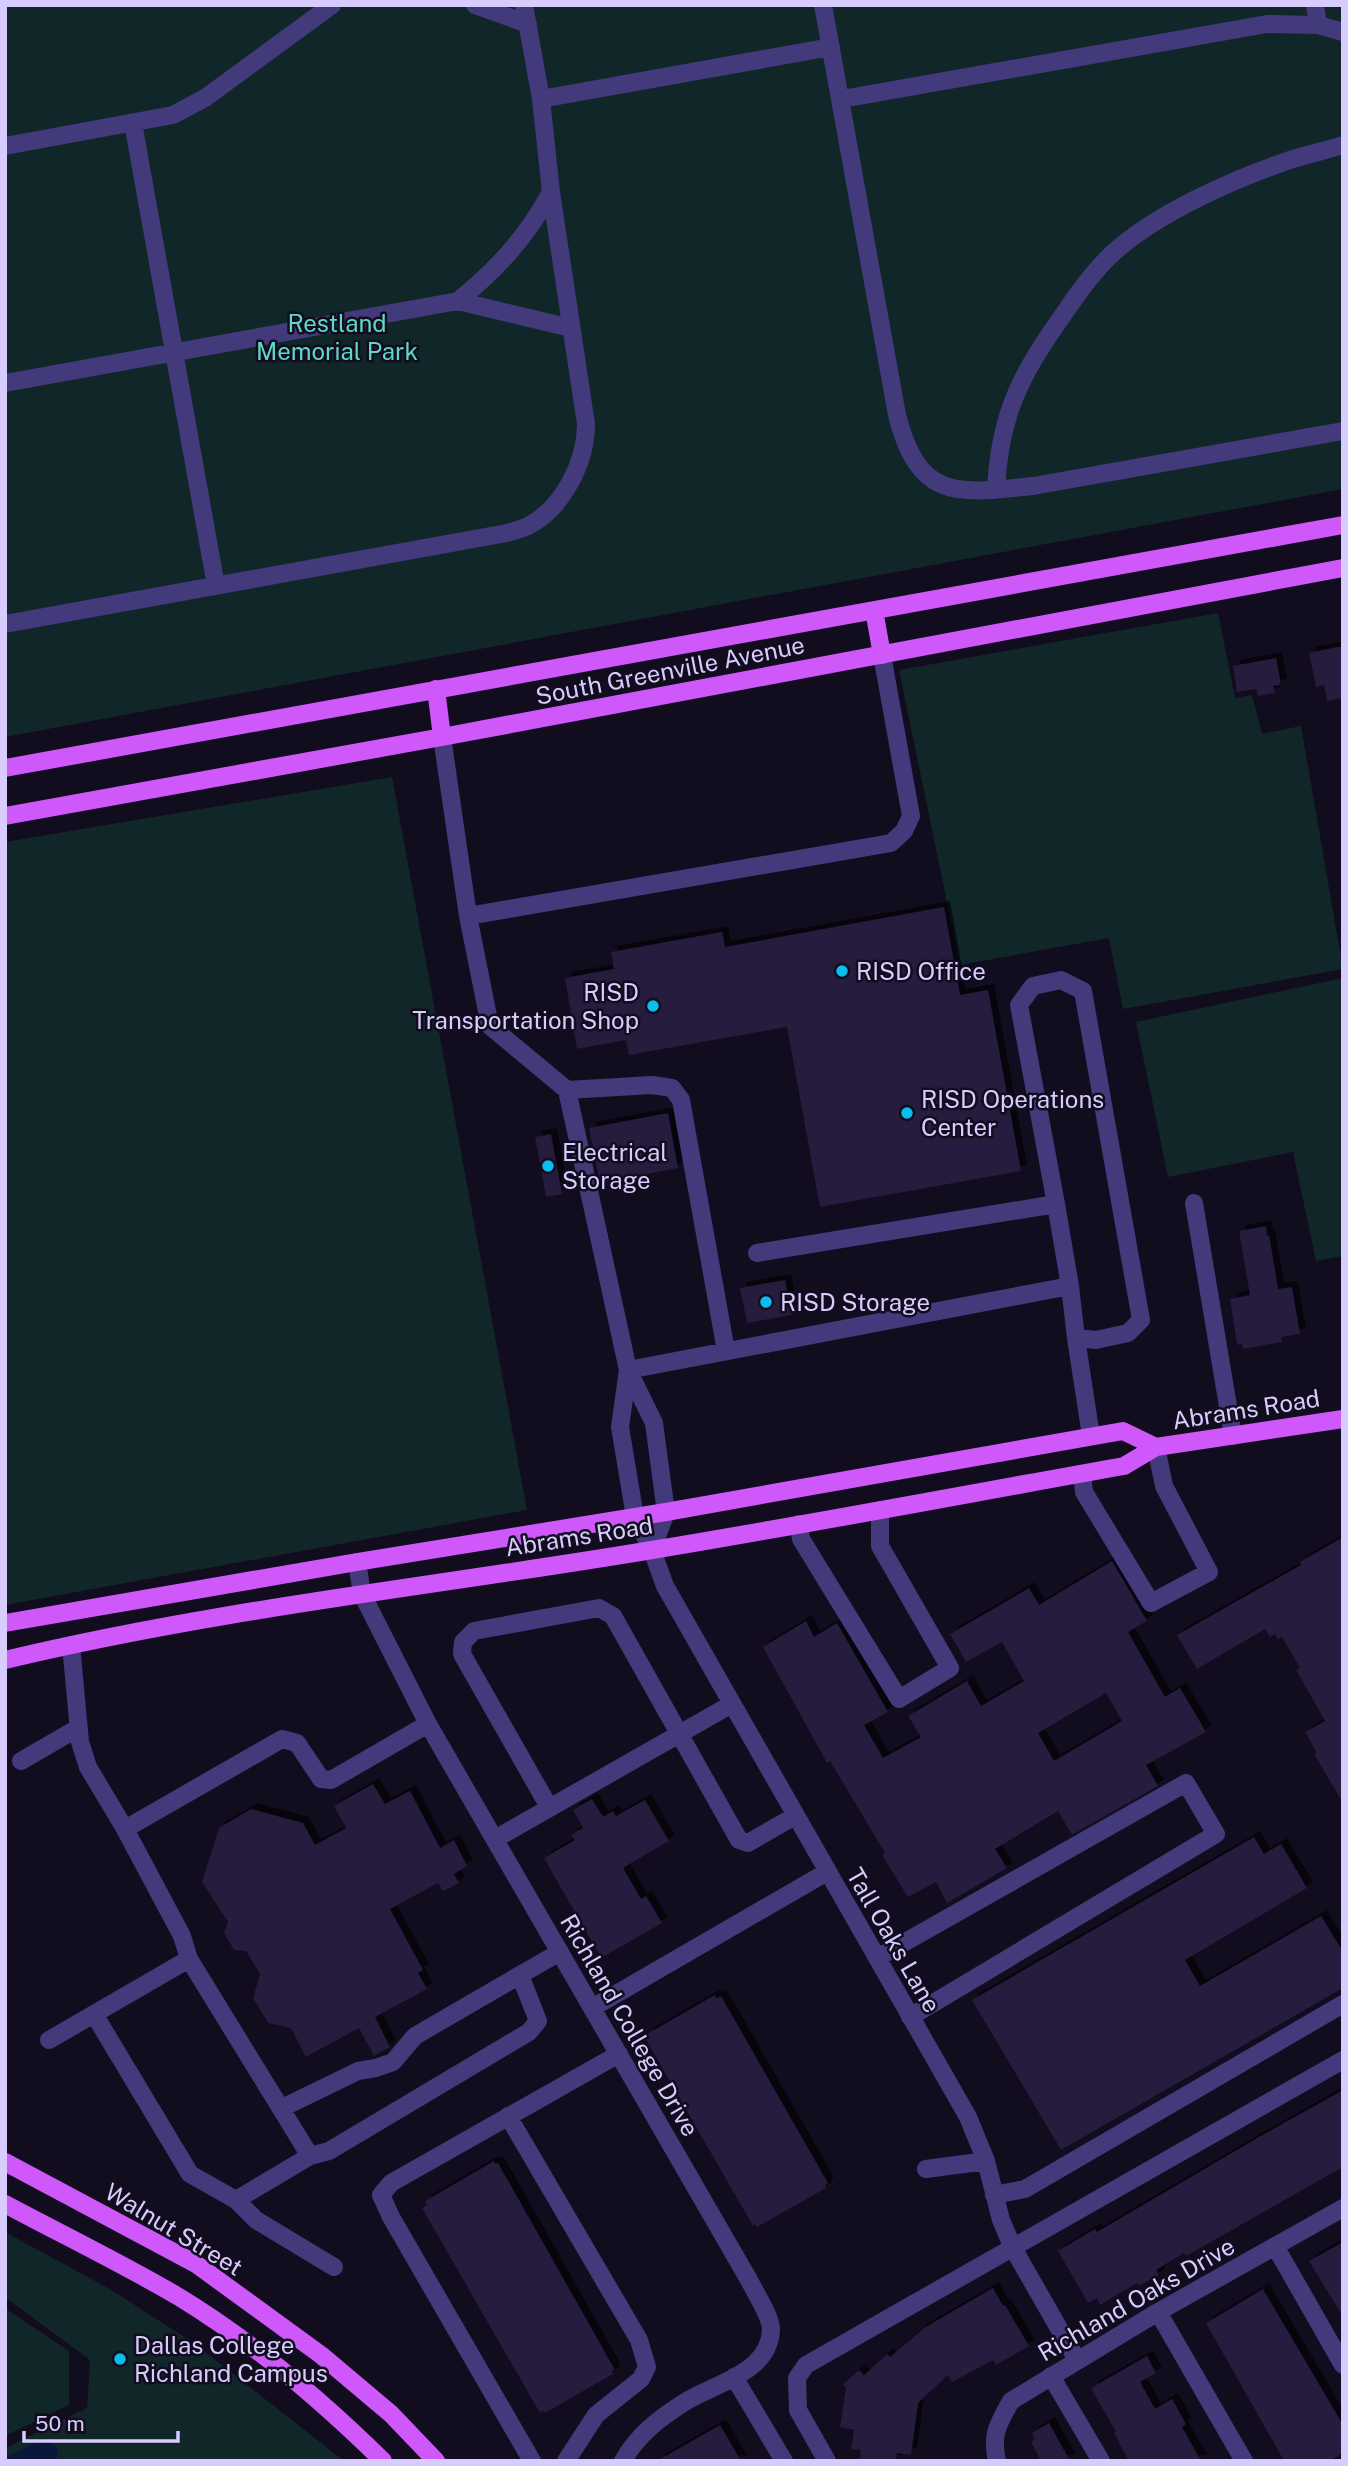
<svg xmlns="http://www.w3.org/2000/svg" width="1348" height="2466" viewBox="0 0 1348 2466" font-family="'Public Sans',sans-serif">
  <defs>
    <filter id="shadow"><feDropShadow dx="6" dy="-6" stdDeviation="0" flood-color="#0009"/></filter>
  </defs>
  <rect width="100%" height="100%" fill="#120d1e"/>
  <path fill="#102628" d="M5,5H1343V489L5,737Z
    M1218,613L1235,698L1252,695L1262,734L1301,726L1343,969L1123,1009L1109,938L960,965L899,670Z
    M392,777L527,1510L5,1605V842Z
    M1343,978V1256L1316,1261L1293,1152L1168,1177L1136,1022Z
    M5,2232L108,2288L194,2343L344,2461H5V2448L87,2408L90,2360L5,2297Z
    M5,2308L69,2351V2405L5,2436Z"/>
  <path fill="#0b173a" d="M37,2442H50L58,2448L56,2461H5V2457Z"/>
  <path fill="#251a3e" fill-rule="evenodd" filter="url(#shadow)" d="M1337,647H1343V698L1327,701L1324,685L1316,687L1309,653Z
    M1276,658L1281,685L1273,686L1275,693L1258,696L1256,689L1237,692L1233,666Z
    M944,907L960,995L988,990L1021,1171L820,1207L787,1027L629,1055L626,1040L577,1049L565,978L614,969L611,952L722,932L725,947Z
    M668,1113L678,1168L600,1183L589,1128Z
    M551,1134L562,1194L546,1197L535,1137Z
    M1266,1226L1267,1236L1269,1235L1278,1289L1292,1287L1300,1334L1281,1337L1282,1342L1243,1349L1242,1344L1237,1345L1230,1299L1250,1295L1239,1231Z
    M785,1280L792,1315L747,1323L740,1288Z
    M1343,1537V1803L1314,1754L1317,1753L1305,1732L1325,1721L1296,1670L1300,1668L1282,1637L1278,1639L1275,1634L1270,1637L1265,1629L1197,1669L1177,1635L1301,1565L1300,1562Z
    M1112,1561L1147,1621L1128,1632L1165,1697L1180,1688L1206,1732L1146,1765L1158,1786L1072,1835L1058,1811L995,1849L1007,1868L947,1903L936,1882L908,1897L882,1855L885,1853L830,1761L827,1763L763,1647L806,1621L814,1637L837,1623L888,1712L864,1725L883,1758L921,1737L908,1716L967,1681L981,1706L1024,1681L1002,1642L966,1662L950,1634L1029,1588L1039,1605ZM1106,1693L1122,1721L1054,1761L1038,1733Z
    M373,1784L385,1804L410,1791L440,1848L454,1840L467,1866L454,1874L459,1883L443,1891L438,1883L390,1909L423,1970L418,1973L427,1989L375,2017L390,2047L374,2056L359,2028L306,2057L291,2028L268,2023L253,1998L260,1974L246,1951L234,1950L224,1933L228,1922L202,1882L219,1828L251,1809L303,1823L315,1845L346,1828L334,1806Z
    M592,1799L603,1817L613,1811L616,1816L645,1800L669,1841L623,1868L641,1899L646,1896L662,1923L601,1958L544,1858L575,1840L571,1835L583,1828L573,1810Z
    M1254,1837L1264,1854L1281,1844L1307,1888L1185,1960L1200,1986L1321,1916L1343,1952V1988L1061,2150L972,2000Z
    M715,1995L716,1998L721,1996L828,2183L825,2185L826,2188L757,2227L755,2224L753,2226L645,2038L649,2036L647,2034Z
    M1343,2090V2167L1186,2256L1184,2253L1156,2270L1159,2275L1139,2286L1137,2283L1100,2305L1097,2298L1088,2303L1058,2251L1095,2229L1097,2232L1259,2137Z
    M494,2161L495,2164L498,2163L615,2370L612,2371L613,2374L545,2413L544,2410L540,2413L422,2208L427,2205L425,2201Z
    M1343,2242V2317L1309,2261Z
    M993,2288L1003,2306L1005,2305L1029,2346L996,2365L993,2360L952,2382L948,2375L918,2403L911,2455L897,2453L896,2461H859L861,2450L851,2449L854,2430L840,2427L846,2388L843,2384L859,2370L864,2375L887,2354L890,2357L924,2328Z
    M1263,2289L1343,2425V2453L1330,2461H1284L1206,2323Z
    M1147,2356L1156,2373L1140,2382L1155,2409L1172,2399L1186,2424L1182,2427L1201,2461H1129L1114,2433L1116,2432L1091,2388Z
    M1049,2423L1070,2461H1041L1031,2442L1035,2439L1032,2433Z
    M720,2425L741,2461H657Z"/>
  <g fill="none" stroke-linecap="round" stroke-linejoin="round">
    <path stroke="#433a7c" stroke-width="18" d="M475,5L528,24
      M823,5L897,415C919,501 957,494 1033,486L1343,431
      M1315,5L1318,25
      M541,99L831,47
      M842,99L1267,24L1318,25L1343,32
      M133,123L216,586
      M5,146L173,115L205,98L332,5
      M458,301L571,328
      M5,383L458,301C498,268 526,238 551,192
      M996,490C999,424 1016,382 1054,328C1072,302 1090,274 1113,253C1157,213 1232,180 1287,161C1305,155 1324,151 1343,145
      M5,624L507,533C513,531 522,529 528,526C563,508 586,462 586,424L551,192L541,99L524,5
      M442,737L468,916L490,1026L567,1090L628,1370L654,1423L666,1512L652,1550
      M468,916L891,843L904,831L911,816L882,655
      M567,1090L652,1085L672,1088L681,1100L726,1351
      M1194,1203L1233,1436
      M1056,1204L1070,1286
      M1076,1338L1091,1436
      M628,1370L1070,1286L1076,1338L1096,1340L1128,1333L1141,1320L1083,991L1061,980L1033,986L1019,1005L1056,1204L757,1253
      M628,1370L620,1427L635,1517L652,1550L665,1586L968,2117L986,2161L1001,2220L1013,2248L1077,2360
      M1082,1474L1084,1492L1151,1603L1209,1572L1164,1486L1156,1447
      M799,1524L801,1539L899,1699L950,1668L880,1546V1510
      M357,1562L362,1594L428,1724L749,2280C755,2292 771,2317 771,2329C770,2373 715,2383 685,2402C661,2417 637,2435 623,2461
      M71,1645L80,1742L88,1767L125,1829L282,1739L297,1743L321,1779L331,1780L428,1724
      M21,1761L78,1728
      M549,1807L462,1654L463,1642L474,1631L599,1608L613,1616L739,1840L748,1843L795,1816
      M125,1829L182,1936L189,1959L310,2156L329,2151L529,2032L538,2021L520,1975L560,1952
      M495,1839L732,1704
      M877,1958L1186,1783L1216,1834L910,2017
      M189,1959L94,2014L190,2174L236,2200L310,2156
      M592,2008L827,1872
      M49,2040L94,2014
      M282,2108L358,2071L376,2068L393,2062L415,2036L520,1975
      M508,2116L639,2340L647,2367L641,2379L596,2415L566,2461
      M926,2169L986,2161
      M994,2195L1025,2189L1343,2004
      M236,2200L256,2220L334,2267
      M1275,2246L1343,2365
      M1158,2312L1244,2461
      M1051,2376L1101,2461
      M734,2377L784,2461
      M532,2461L391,2217L381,2195L391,2183L619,2054
      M827,2461L798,2410L797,2378L806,2365L1343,2060
      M997,2461C991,2434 998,2424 1011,2401L1158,2312L1343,2208"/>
    <path stroke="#ce58f9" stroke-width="18" d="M874,610L882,655
      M436,689L442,737
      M5,768L1343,525
      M5,816L442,737L1343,568
      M5,1623L357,1562L666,1512L1123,1431L1156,1447
      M5,1660C217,1609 437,1586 652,1550C810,1524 967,1494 1124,1466L1156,1447L1343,1419
      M5,2162L196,2264L321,2355L391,2414L436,2461
      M5,2204C63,2235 123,2264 179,2297C253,2342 322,2401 383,2461"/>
  </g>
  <g fill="#09bdec" stroke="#120d1e" stroke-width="2.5">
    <circle cx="842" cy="971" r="7"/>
    <circle cx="653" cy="1006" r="7"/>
    <circle cx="907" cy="1113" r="7"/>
    <circle cx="548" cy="1166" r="7"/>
    <circle cx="766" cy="1302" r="7"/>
    <circle cx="120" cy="2359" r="7"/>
  </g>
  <g text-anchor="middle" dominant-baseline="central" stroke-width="5" stroke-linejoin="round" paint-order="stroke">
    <g font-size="24" fill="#5cd9c7" stroke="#120d1e">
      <text x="337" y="323">Restland<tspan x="337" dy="28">Memorial Park</tspan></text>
    </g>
    <g font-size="24" fill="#d7ccfd" stroke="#120d1e">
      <text transform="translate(670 670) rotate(-11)">South Greenville Avenue</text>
      <text transform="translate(1246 1409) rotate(-9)">Abrams Road</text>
      <text transform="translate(579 1536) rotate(-9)">Abrams Road</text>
      <text transform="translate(894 1940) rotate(60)">Tall Oaks Lane</text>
      <text transform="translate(630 2025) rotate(60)">Richland College Drive</text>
      <text transform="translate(174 2229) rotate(31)">Walnut Street</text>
      <text transform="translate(1136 2299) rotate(-30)">Richland Oaks Drive</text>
    </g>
    <g font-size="24" fill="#d7ccfd" stroke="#120d1e" text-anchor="start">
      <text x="856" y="971">RISD Office</text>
      <text x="639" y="992" text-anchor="end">RISD<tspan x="639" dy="28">Transportation Shop</tspan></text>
      <text x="921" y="1099">RISD Operations<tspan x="921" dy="28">Center</tspan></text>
      <text x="562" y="1152">Electrical<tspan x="562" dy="28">Storage</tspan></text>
      <text x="780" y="1302">RISD Storage</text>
      <text x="134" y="2345">Dallas College<tspan x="134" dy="28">Richland Campus</tspan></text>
    </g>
  </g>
  <rect width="1348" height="2466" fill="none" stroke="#d7ccfd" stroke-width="14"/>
  <path d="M24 2431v10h154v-10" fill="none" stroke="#d7ccfd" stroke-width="3.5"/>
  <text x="35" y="2431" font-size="21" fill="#d7ccfd" stroke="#120d1e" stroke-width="5" paint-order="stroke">50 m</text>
</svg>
